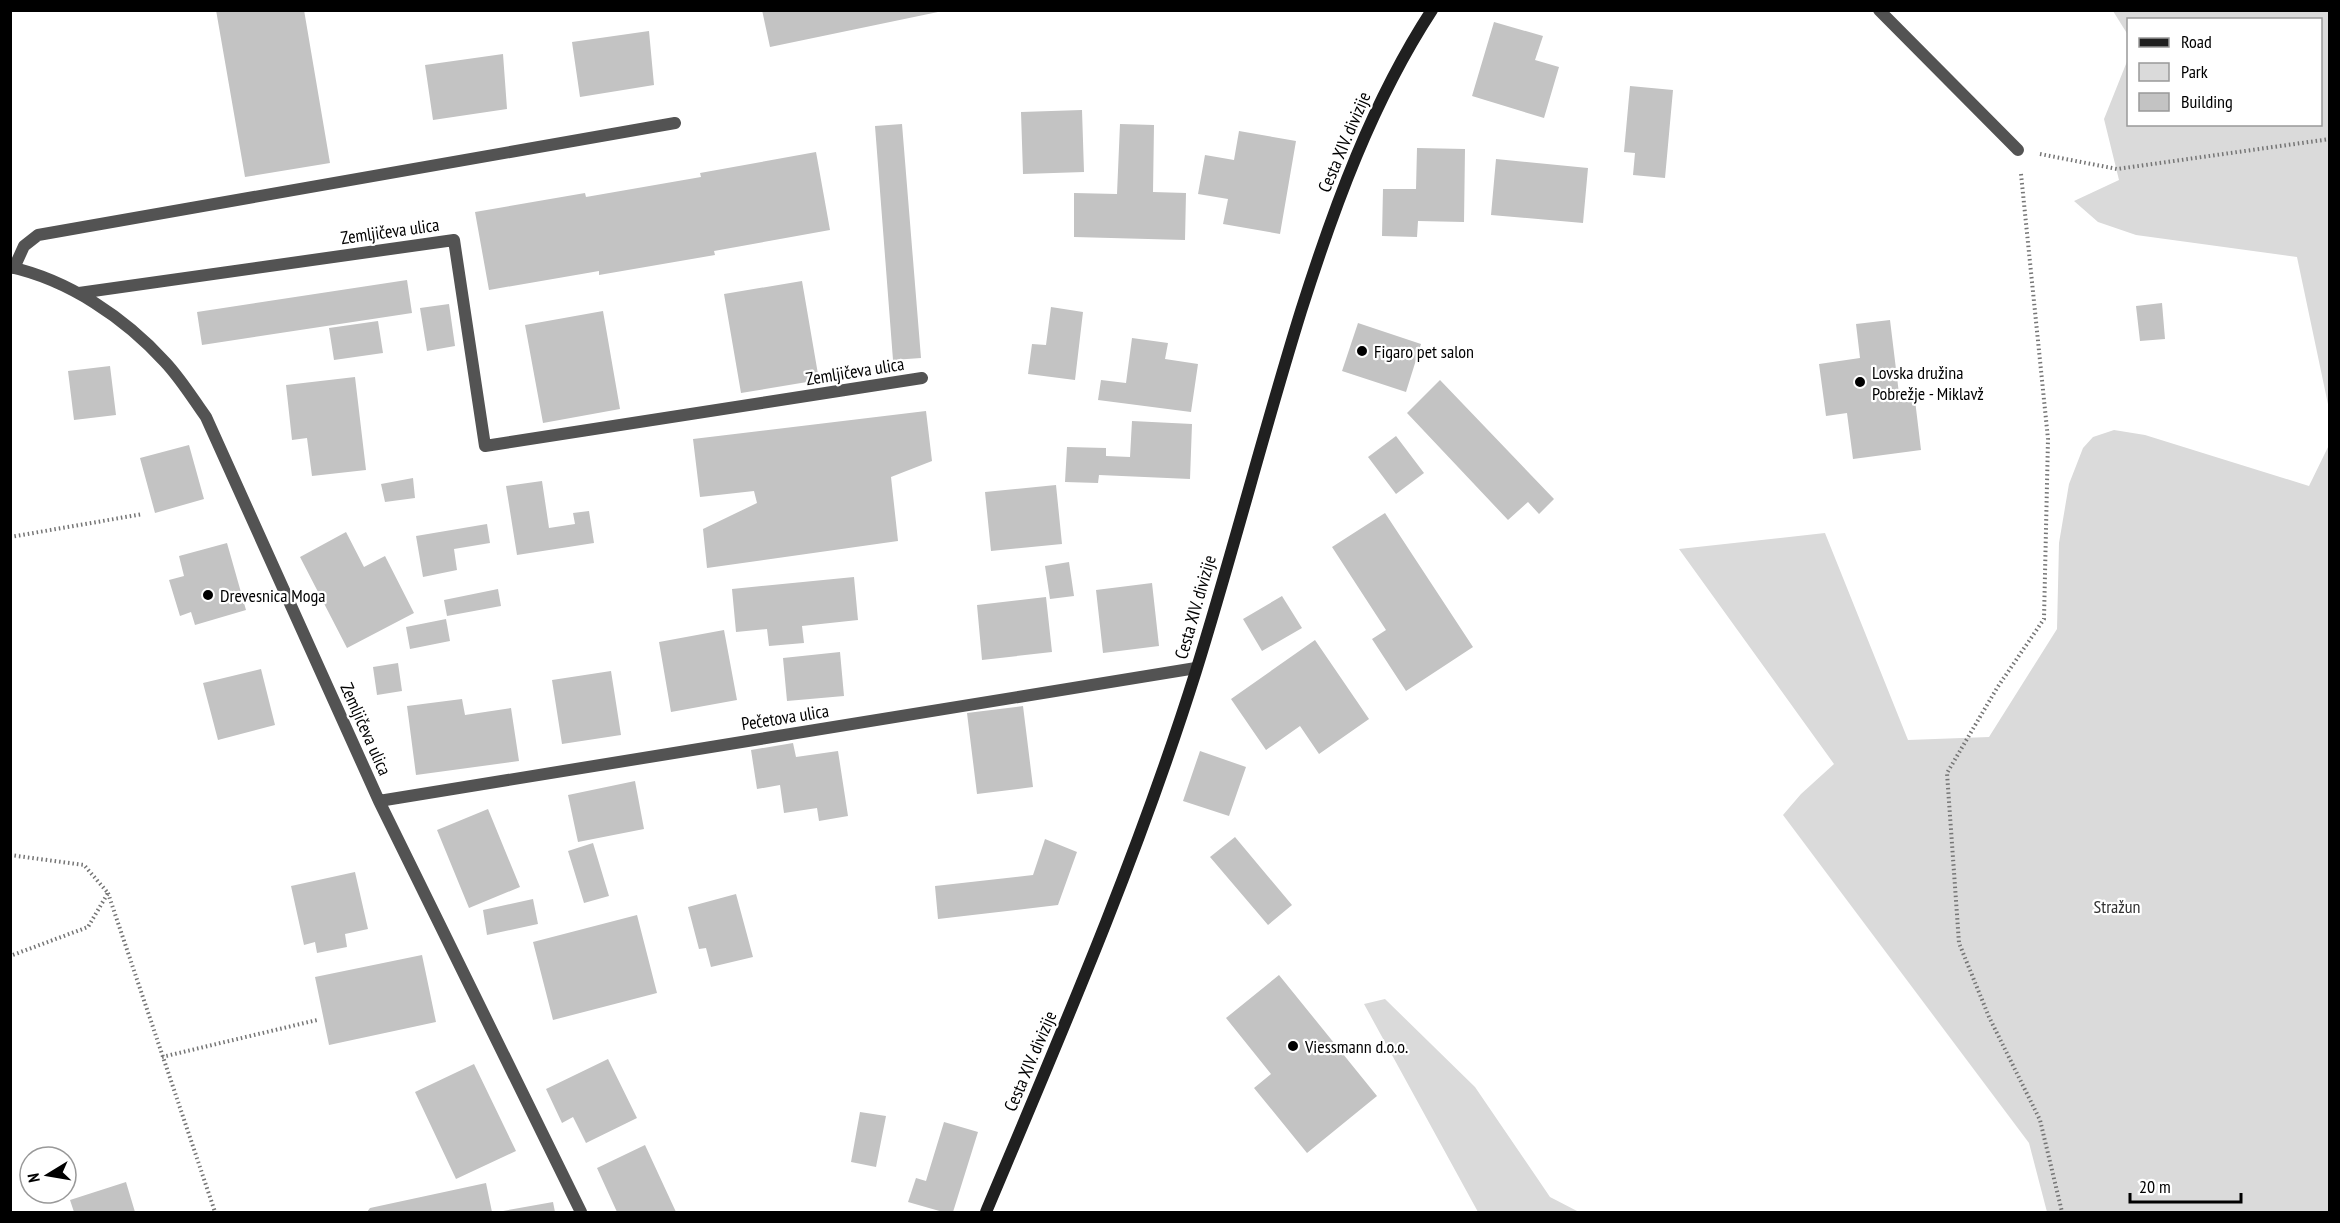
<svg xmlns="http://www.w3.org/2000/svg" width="2340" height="1223" viewBox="0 0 2340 1223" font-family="'PT Sans Narrow',sans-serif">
  <rect width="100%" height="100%" fill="#fff"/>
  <path fill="#dadada" d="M2113,11H2329V409L2297,257L2136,235L2098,222L2074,201L2119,180L2104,119L2128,59V124H2320V20H2128V35Z
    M2114,430L2145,435L2309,486L2329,445V1212H2047L2029,1143L1783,815L1801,794L1834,764L1679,549L1825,533L1908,740L1989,737L2057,629L2059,543L2069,484L2083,448L2093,437Z
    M1385,999L1475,1087L1550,1197L1579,1212H1478L1364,1004Z"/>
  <path fill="#c3c3c3" d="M216,10H304L330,163L245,177Z
    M762,10H938V12L770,47Z
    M1494,22L1543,36L1535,60L1559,67L1544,118L1472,96Z
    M649,31L654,85L580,97L572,42Z
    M503,54L507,109L433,120L425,65Z
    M1630,86L1673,90L1665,178L1633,175L1635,153L1624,152Z
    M1082,110L1084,172L1023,174L1021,112Z
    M902,124L921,358L893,360L875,126Z
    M1120,124L1154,125L1153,192L1186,193L1185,240L1074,237V193L1117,194Z
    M1239,131L1296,141L1280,234L1223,224L1228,199L1198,194L1205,155L1234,160Z
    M1417,148L1465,149L1464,222L1418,221L1417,237L1382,236L1383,189H1416Z
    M816,152L830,230L714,251L715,255L599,275V271L489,290L475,212L585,193L586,197L701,177L700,173Z
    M1496,159L1588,168L1583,223L1491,215Z
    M407,280L412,313L202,345L197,312Z
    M802,281L819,380L741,393L724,294Z
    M2162,303L2165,339L2140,341L2136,306Z
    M449,304L455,346L427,351L420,308Z
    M1051,307L1083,312L1075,380L1028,374L1032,344L1046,345Z
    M603,311L620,409L543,423L525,325Z
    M1890,320L1900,402L1915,400L1921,450L1853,459L1847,413L1826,416L1819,364L1860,358L1856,324Z
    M378,321L383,353L334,360L329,328Z
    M1358,323L1421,344L1406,392L1342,371Z
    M1132,338L1168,343L1165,359L1198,364L1191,412L1098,400L1101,380L1126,383Z
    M110,366L116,415L74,420L68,371Z
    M355,377L366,470L312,476L307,438L292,440L286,385Z
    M1440,380L1554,499L1539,514L1528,502L1508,520L1407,413Z
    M926,411L932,461L891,477L898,541L707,568L703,529L757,503L754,491L700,497L693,439Z
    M1132,421L1192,424L1190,479L1099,475L1098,483L1065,482L1067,447L1106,448V456L1130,457Z
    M1396,436L1424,473L1396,494L1368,457Z
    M189,445L204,499L155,513L140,458Z
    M413,478L415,498L385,502L381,484Z
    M542,481L549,528L575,524L573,513L589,511L594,543L517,555L506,486Z
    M1056,485L1062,544L991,551L985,492Z
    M1385,513L1473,647L1406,691L1372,639L1386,630L1332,547Z
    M487,524L490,543L454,549L457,570L423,577L416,536Z
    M346,532L364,567L385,556L414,613L347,648L300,557Z
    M227,543L246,610L195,625L191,612L180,616L169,580L184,576L179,556Z
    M1069,562L1074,596L1050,599L1045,566Z
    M854,577L858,620L802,626L804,643L769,646L767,629L736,632L732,589Z
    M1152,583L1159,646L1103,653L1096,590Z
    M498,589L501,606L447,616L444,600Z
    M1282,596L1302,628L1262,651L1243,619Z
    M1046,597L1052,652L982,660L977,605Z
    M446,619L450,641L410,649L406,627Z
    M724,630L737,700L671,712L659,642Z
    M1315,640L1369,719L1319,754L1300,726L1266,750L1231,699Z
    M840,652L844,696L787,701L783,658Z
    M398,663L402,691L377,695L373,667Z
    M261,669L275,725L218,740L203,683Z
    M611,671L621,735L562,744L552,680Z
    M462,699L465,715L511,708L519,761L416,775L407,706Z
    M1023,706L1033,787L977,794L967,713Z
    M793,743L796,757L838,751L848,816L819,821L817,808L784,813L780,785L757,789L751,750Z
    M1200,751L1246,767L1229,816L1183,801Z
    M635,781L644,829L578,842L568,795Z
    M488,809L520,887L469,908L437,830Z
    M1235,837L1292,905L1268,925L1210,857Z
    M1045,839L1077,852L1058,905L938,919L935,886L1033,875Z
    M593,843L609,896L584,903L568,851Z
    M355,872L368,929L345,934L347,947L317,953L315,942L304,945L291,886Z
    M736,894L753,957L711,967L706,948L699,949L688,907Z
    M533,899L538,924L487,935L483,910Z
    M637,915L657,993L553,1020L533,942Z
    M422,955L436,1022L329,1045L315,977Z
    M1279,975L1377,1096L1307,1153L1254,1088L1271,1074L1226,1018Z
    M608,1059L637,1118L586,1143L573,1117L562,1123L546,1089Z
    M474,1064L516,1151L456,1179L415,1092Z
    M860,1112L886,1116L876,1167L851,1162Z
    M944,1122L978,1132L953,1212H943L908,1202L916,1178L926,1181Z
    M645,1145L676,1212H617L597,1168Z
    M126,1182L135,1212H74L70,1200Z
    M486,1183L492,1212H367L370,1208Z
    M553,1202L555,1212H503V1211Z"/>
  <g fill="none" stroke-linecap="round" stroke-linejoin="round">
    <path stroke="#757575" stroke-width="4" stroke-dasharray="1.5 3" stroke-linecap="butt" d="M2040,154L2117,169L2330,139
      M2021,174L2048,439L2044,619L1997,688L1947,773L1959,943L1989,1017L2040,1120L2062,1212
      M10,537L143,514
      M10,855L84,865L108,893L88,927L10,956
      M108,893L215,1212
      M162,1057L317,1020"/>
    <path stroke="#535353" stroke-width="12" d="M1879,10L2018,150
      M10,267C69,280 125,318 165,362C181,379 193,399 206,417L379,801L581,1212
      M14,268L24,246L38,235L675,123
      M79,293L454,240L485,446L922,378
      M379,801L1196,668"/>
    <path stroke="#202020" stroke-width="12" d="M986,1212C1061,1034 1138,856 1196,671C1233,552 1264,430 1301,311C1334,207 1372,102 1432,10"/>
  </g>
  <g fill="#000" stroke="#fff" stroke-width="2">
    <circle cx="1362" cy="351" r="6"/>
    <circle cx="1860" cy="382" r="6"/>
    <circle cx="208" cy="595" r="6"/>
    <circle cx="1293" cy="1046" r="6"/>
  </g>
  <g text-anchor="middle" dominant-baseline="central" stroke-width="4.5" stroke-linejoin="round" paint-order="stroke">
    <g font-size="18" fill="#000" stroke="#fff">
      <text transform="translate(1344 142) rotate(-67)">Cesta XIV. divizije</text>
      <text transform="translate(390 231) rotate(-8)">Zemljičeva ulica</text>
      <text transform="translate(855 371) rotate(-9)">Zemljičeva ulica</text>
      <text transform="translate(1195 607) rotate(-74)">Cesta XIV. divizije</text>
      <text transform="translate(785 717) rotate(-9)">Pečetova ulica</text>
      <text transform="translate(366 729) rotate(66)">Zemljičeva ulica</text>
      <text transform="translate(1030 1061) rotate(-67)">Cesta XIV. divizije</text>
    </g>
    <g font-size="18" fill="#000" stroke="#fff" text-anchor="start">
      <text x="1374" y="351">Figaro pet salon</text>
      <text x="1872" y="372">Lovska družina<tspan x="1872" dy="21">Pobrežje - Miklavž</tspan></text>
      <text x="220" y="595">Drevesnica Moga</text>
      <text x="1305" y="1046">Viessmann d.o.o.</text>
    </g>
    <g font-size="18" fill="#313131" stroke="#fff">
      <text x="2117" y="906">Stražun</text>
    </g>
  </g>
  <rect width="2340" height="1223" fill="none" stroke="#000000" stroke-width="24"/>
  <rect x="2127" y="18" width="195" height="108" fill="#ffffff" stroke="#999999" stroke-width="1.5"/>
  <rect x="2139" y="38" width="30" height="9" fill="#202020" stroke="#999999" stroke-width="1.5"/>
  <text x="2181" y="48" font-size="18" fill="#000000">Road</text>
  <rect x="2139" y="63" width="30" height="18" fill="#dadada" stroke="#999999" stroke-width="1.5"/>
  <text x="2181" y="78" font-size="18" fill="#000000">Park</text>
  <rect x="2139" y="93" width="30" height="18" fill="#c3c3c3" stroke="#999999" stroke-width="1.5"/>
  <text x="2181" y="108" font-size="18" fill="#000000">Building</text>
  <g transform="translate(48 1175) rotate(259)"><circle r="28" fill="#ffffff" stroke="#999999" stroke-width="1.5"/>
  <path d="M0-4.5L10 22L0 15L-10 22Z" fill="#000000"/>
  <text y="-9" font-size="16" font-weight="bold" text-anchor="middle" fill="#000000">N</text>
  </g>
  <path d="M2130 1193v9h111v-9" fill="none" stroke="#000000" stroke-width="3"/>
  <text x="2139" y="1193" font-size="18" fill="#000000" stroke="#ffffff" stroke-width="4.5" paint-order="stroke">20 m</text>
</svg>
